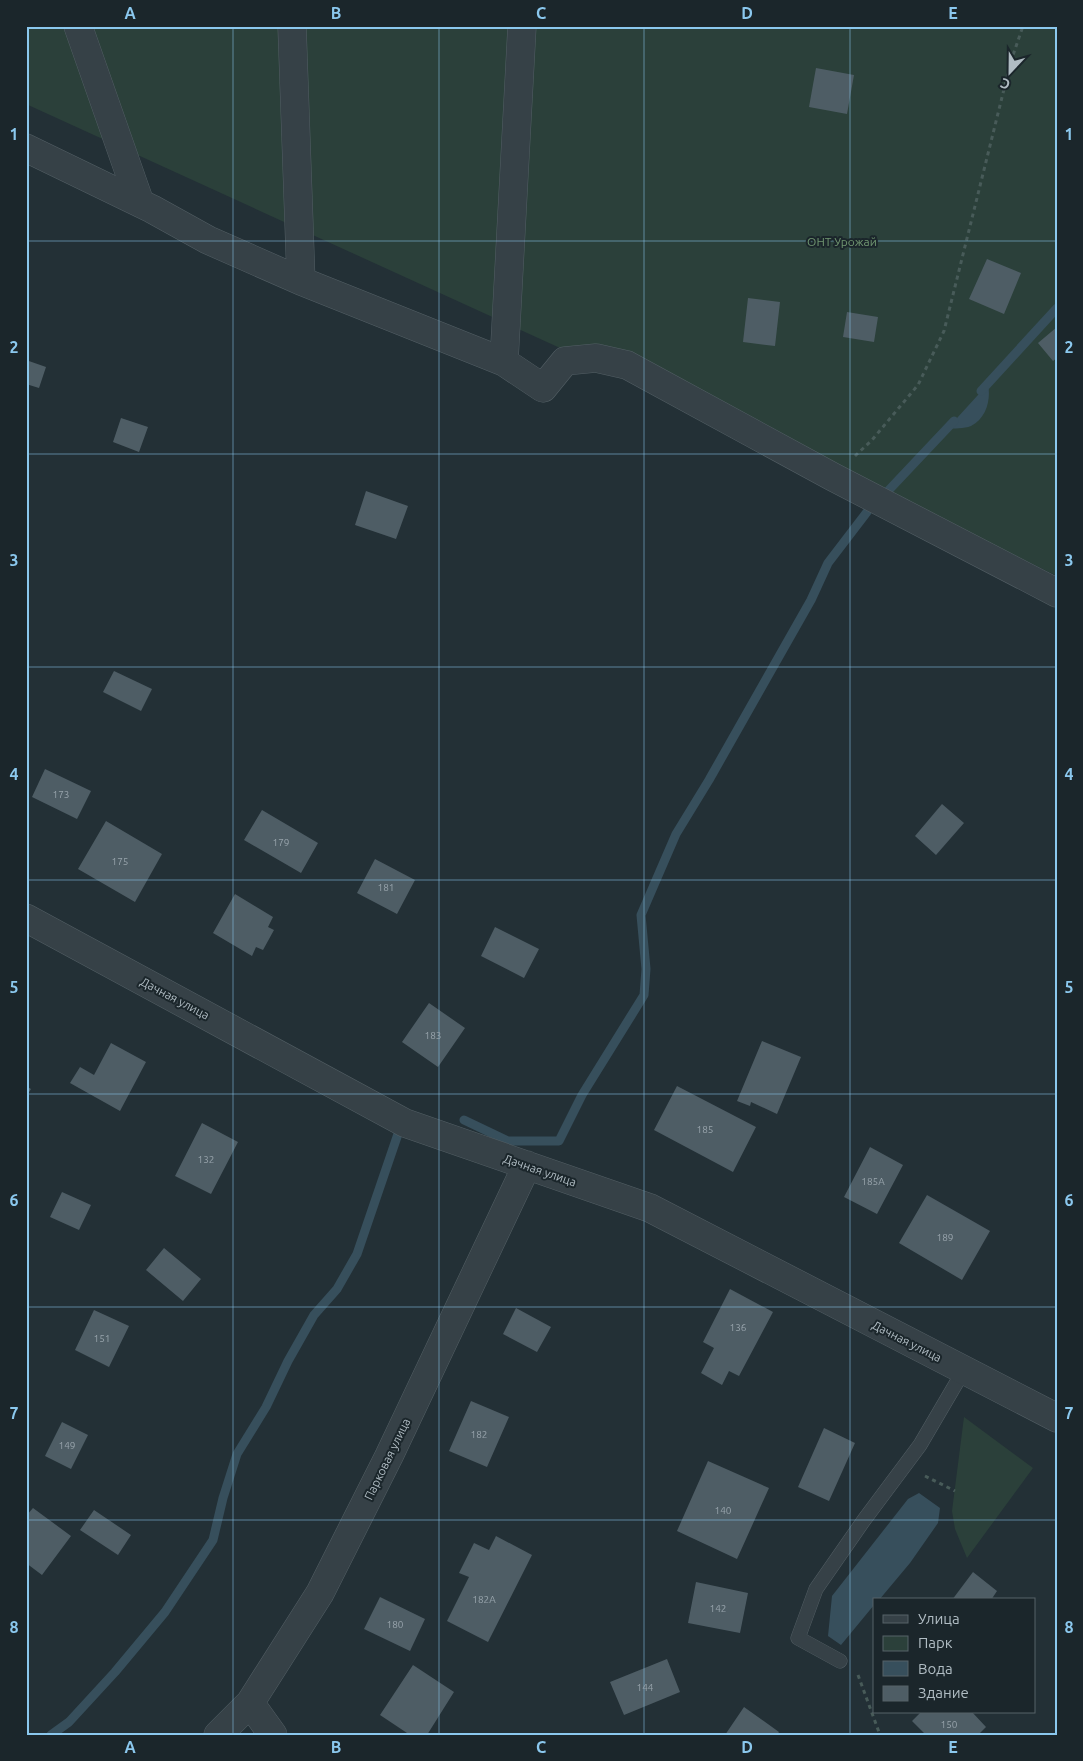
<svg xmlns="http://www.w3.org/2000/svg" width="1083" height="1761" viewBox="0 0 1083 1761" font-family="Ubuntu,sans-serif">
  <rect width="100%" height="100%" fill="#233036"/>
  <path fill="#2b403a" d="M26,26H1057V576L1020,558L26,104Z
    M964,1417L1033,1468L967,1558L955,1529L952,1511Z"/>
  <path fill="#374f5c" d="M988,384C991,399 987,418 971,426C964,429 954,428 947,429Z
    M919,1493L940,1508L938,1523L910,1563L879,1600H874V1605L841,1645L828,1636L832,1596L908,1499Z"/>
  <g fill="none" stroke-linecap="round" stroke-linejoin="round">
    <path stroke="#374f5c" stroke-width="9" d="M981,391L1057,308
      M887,492L954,421
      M464,1120L508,1141H559L582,1095L644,995L646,969L641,915L676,834L709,780L811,600L828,563L867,512
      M51,1735L69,1722L115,1672L165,1612L213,1540L223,1498L237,1454L266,1407L288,1361L314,1315L337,1289L357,1254L399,1131"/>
  </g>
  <path fill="#4e5d65" d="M816,68L854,75L847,114L809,107Z
    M987,259L1021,273L1004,314L969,299Z
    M748,298L780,302L775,346L743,342Z
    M847,312L878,317L874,342L843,337Z
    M1057,327V358L1053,361L1038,343Z
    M26,360L46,367L39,388L26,384Z
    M121,418L148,427L139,452L113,442Z
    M366,491L408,506L396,539L355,525Z
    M114,671L152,689L141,711L103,692Z
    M45,769L91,791L77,819L32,797Z
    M942,804L964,823L936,855L915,836Z
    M262,810L318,843L301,873L244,840Z
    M106,821L162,854L135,902L78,869Z
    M375,859L415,880L397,914L357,893Z
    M235,894L273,917L268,927L274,930L263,950L256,947L252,956L213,933Z
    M495,927L539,949L524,978L481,956Z
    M429,1003L465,1028L438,1067L402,1042Z
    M762,1041L801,1057L777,1114L751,1102L750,1106L737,1101Z
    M111,1043L146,1062L120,1111L70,1083L80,1067L94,1075Z
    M26,1086L31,1089L26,1097Z
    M677,1086L756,1127L733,1172L654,1130Z
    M202,1123L238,1142L211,1194L175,1176Z
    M870,1147L903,1165L877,1214L844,1197Z
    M62,1192L91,1205L79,1230L50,1217Z
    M927,1195L990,1231L962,1280L899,1243Z
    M164,1248L201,1279L183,1301L146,1270Z
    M730,1289L773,1312L739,1376L729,1371L722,1385L701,1373L714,1348L703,1342Z
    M516,1308L551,1327L537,1352L503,1334Z
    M94,1310L129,1326L109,1367L75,1350Z
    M471,1401L509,1417L487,1467L449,1451Z
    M62,1422L88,1435L71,1469L45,1456Z
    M824,1428L855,1443L829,1501L798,1487Z
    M708,1461L769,1488L737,1559L677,1531Z
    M33,1508L71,1536L42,1575L26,1563V1516Z
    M94,1510L131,1535L118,1555L80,1530Z
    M496,1536L532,1555L488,1642L447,1621L469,1577L459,1573L474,1543L489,1550Z
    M973,1572L997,1591L991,1600H952Z
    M696,1582L748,1593L740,1633L688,1623Z
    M380,1597L425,1619L410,1651L364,1629Z
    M667,1659L680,1692L624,1715L610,1682Z
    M413,1665L454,1692L427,1735H410L380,1715Z
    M744,1707L779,1732L777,1735H725Z
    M921,1712H972L986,1727L978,1735H926L912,1721Z"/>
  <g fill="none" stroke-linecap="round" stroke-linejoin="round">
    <g stroke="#535f65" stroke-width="15">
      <path id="service" d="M840,1661L798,1638L816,1589L864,1520L920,1445L964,1370"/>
    </g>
    <g stroke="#535f65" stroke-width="29">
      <path id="minor" d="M78,26L140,203
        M292,26L301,281
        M26,148L152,209L208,240L301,281L504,362L543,388L565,361L596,358L627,365L833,477L1057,593
        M504,362L522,26
        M26,918L405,1123L650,1208L1057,1418
        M250,1703L273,1735
        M218,1735L250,1703L320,1593L389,1456L527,1165"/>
    </g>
    <path stroke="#485b59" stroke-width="3" stroke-dasharray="4 4" stroke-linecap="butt" d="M855,456L872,440L918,385L944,331L1011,61L1023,26
      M925,1476L955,1491
      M858,1675L880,1735"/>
    <use href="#service" stroke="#364147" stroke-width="14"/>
    <use href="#minor" stroke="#364147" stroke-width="28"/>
  </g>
  <path fill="none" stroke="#8bc8ee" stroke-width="1" stroke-opacity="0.55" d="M233,26V1735M439,26V1735M644,26V1735M850,26V1735M26,241H1057M26,454H1057M26,667H1057M26,880H1057M26,1094H1057M26,1307H1057M26,1520H1057"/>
  <g text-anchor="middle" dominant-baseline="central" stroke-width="4" stroke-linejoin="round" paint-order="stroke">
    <g font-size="10" fill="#98a4ac">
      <text x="61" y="794">173</text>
      <text x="281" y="842">179</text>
      <text x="120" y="861">175</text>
      <text x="386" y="887">181</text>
      <text x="433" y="1035">183</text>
      <text x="705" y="1129">185</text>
      <text x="206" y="1159">132</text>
      <text x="873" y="1181">185А</text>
      <text x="945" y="1237">189</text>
      <text x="738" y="1327">136</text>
      <text x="102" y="1338">151</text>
      <text x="479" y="1434">182</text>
      <text x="67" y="1445">149</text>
      <text x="723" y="1510">140</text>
      <text x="484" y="1599">182А</text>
      <text x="718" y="1608">142</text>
      <text x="395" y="1624">180</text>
      <text x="645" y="1687">144</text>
      <text x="949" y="1724">150</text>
    </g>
    <g font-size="12" fill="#719771" stroke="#1b262b">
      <text x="842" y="241">ОНТ Урожай</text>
    </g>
    <g font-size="12" fill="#b0bcc3" stroke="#1b262b">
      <text transform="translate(175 998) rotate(28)">Дачная улица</text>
      <text transform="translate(540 1170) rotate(19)">Дачная улица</text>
      <text transform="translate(907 1341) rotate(27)">Дачная улица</text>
      <text transform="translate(387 1459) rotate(-64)">Парковая улица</text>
    </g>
  </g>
  <rect width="1083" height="1761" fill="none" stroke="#1b262b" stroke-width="55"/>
  <rect x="873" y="1598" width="162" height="115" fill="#1b262b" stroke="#576268"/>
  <rect x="883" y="1615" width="25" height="8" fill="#364147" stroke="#576268"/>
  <text x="918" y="1624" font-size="15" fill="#b0bcc3">Улица</text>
  <rect x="883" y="1636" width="25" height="15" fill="#2b403a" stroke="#576268"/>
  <text x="918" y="1648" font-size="15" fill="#b0bcc3">Парк</text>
  <rect x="883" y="1661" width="25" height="15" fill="#374f5c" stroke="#576268"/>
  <text x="918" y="1674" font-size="15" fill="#b0bcc3">Вода</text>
  <rect x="883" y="1686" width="25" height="15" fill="#4e5d65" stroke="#576268"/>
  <text x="918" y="1698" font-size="15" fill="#b0bcc3">Здание</text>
  <g transform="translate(1010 72) rotate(202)" stroke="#1b262b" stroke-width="4" paint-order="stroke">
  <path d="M0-4L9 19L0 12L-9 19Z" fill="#b0bcc3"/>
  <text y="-8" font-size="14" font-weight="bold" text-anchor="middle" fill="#b0bcc3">С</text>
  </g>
  <rect x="28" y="28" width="1028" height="1706" fill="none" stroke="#8bc8ee" stroke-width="2"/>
  <g font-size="16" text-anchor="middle" font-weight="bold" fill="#8bc8ee">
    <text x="130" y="19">A</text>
    <text x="336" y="19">B</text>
    <text x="541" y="19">C</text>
    <text x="747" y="19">D</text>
    <text x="953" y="19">E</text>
    <text x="14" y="140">1</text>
    <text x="1069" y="140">1</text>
    <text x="14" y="353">2</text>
    <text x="1069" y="353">2</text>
    <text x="14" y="566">3</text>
    <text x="1069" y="566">3</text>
    <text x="14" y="780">4</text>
    <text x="1069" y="780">4</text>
    <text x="14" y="993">5</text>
    <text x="1069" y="993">5</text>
    <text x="14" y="1206">6</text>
    <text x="1069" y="1206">6</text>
    <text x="14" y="1419">7</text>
    <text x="1069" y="1419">7</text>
    <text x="14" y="1633">8</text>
    <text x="1069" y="1633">8</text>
    <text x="130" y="1753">A</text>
    <text x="336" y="1753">B</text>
    <text x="541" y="1753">C</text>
    <text x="747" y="1753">D</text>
    <text x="953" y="1753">E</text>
  </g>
</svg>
